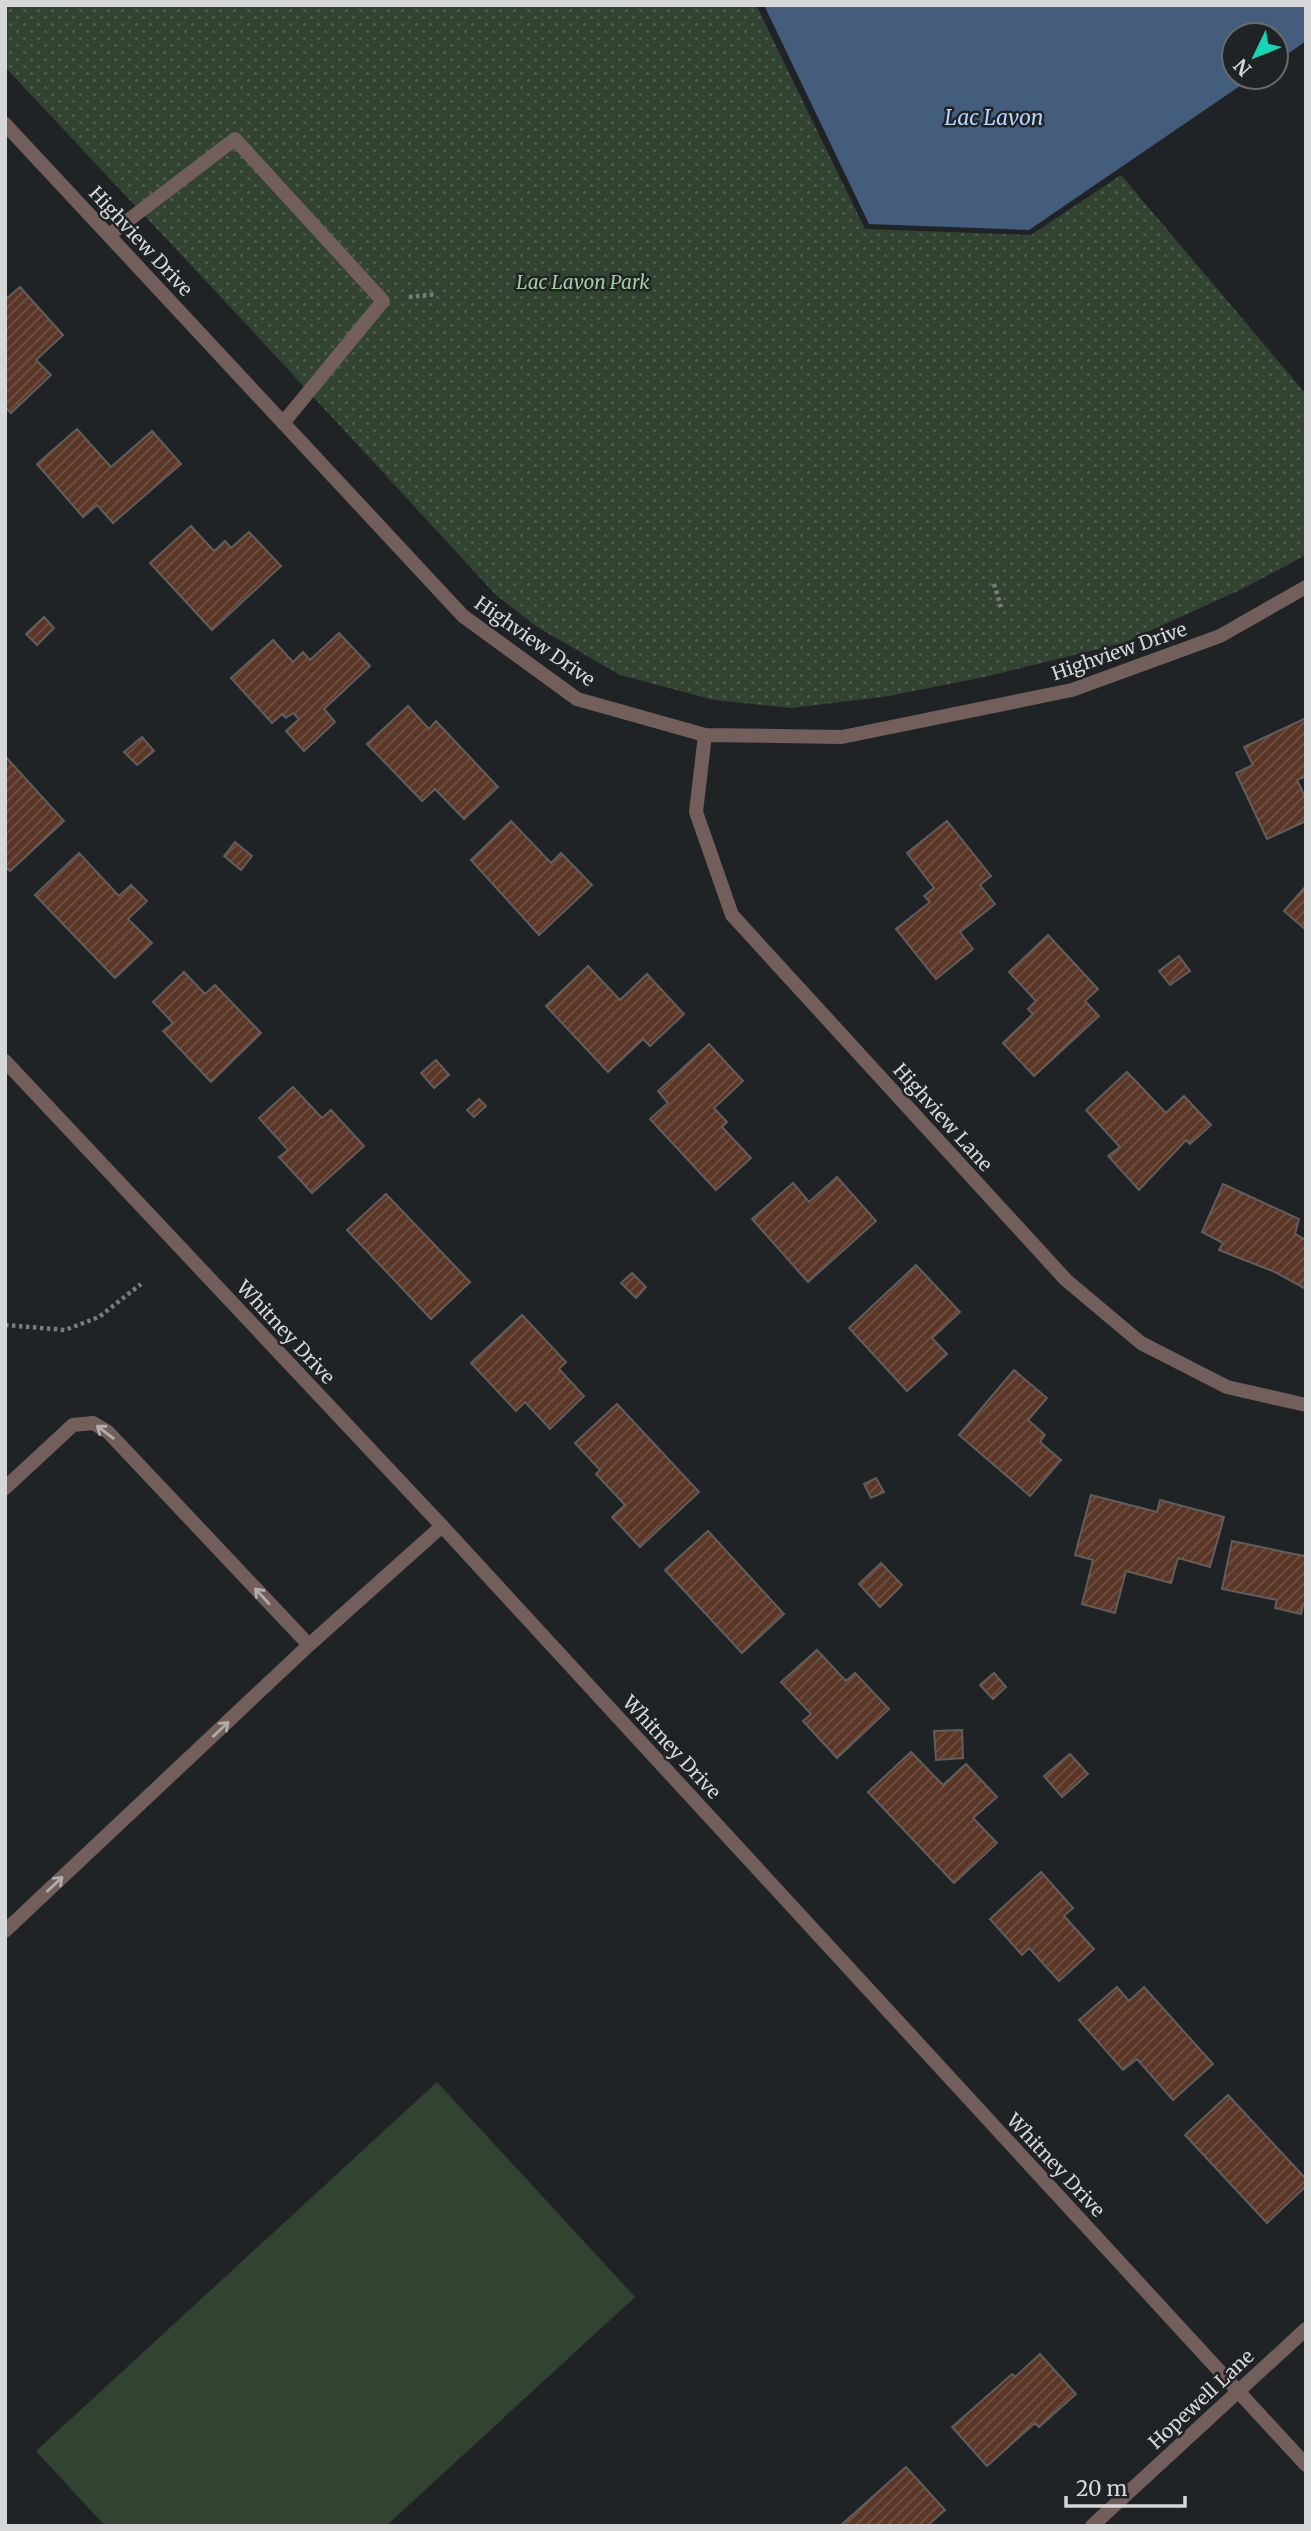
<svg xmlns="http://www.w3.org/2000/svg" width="1311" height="2531" viewBox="0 0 1311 2531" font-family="Merriweather,serif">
  <defs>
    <pattern id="park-dots" width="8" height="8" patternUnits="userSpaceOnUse" patternTransform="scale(1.75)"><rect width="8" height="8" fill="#334331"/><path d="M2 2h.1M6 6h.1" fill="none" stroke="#505d4e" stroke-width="1.8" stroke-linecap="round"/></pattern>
    <pattern id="building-hatch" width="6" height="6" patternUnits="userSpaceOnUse" patternTransform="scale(1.75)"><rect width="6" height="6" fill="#5a3627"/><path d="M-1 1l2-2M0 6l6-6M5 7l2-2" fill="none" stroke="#715246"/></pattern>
  </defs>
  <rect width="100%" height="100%" fill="#202326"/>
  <path fill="#334331" d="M437,2082L635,2297L386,2526H105L36,2451Z"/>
  <path fill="url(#park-dots)" d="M5,5H756L865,229L1031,235L1121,175L1306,394V555L1242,589L1123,643L989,676L889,696L792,708L714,700L620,675L537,627L496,595L248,326L5,67Z"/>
  <path fill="#445d7c" d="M764,5H1306V41L1276,62V35H1234V77H1253L1029,230L869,224Z"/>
  <path fill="url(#building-hatch)" stroke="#625d5b" stroke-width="2" d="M20,287L63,335L36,360L51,375L11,413L5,407V300Z
    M77,429L111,467L152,431L181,464L113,523L97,505L83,517L37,464Z
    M191,526L214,551L225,541L231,548L249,532L281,566L212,630L150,563Z
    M44,617L54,628L37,645L26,634Z
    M339,633L370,666L324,709L335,722L304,751L286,731L299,719L293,713L286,718L282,714L272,723L231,678L273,640L293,662L303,652L310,660Z
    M408,706L429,729L436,721L498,787L464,819L435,789L422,801L367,744Z
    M1306,718V776L1297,780L1306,799V821L1267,839L1236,773L1253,765L1244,747Z
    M142,737L154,751L137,765L124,752Z
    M5,756L64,821L10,871L5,866Z
    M511,821L551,863L561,853L592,885L539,935L471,860Z
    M947,821L991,876L980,885L995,904L960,932L973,949L936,979L896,929L930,902L924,896L934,888L907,853Z
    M235,842L252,856L241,870L224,856Z
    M79,853L119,896L131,885L147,901L128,919L152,943L115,978L35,895Z
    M1306,886V930L1284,911Z
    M1048,935L1098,989L1085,1001L1099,1016L1034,1076L1003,1043L1033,1014L1028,1009L1036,1001L1009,972Z
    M1179,956L1190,971L1170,985L1159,971Z
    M588,966L620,1000L647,974L684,1014L650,1046L643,1039L608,1072L546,1006Z
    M184,972L205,994L215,985L261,1033L211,1082L163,1031L173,1023L153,1002Z
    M709,1044L743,1081L714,1108L727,1122L722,1127L751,1158L716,1190L650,1119L668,1103L658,1091Z
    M436,1060L449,1075L434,1088L421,1073Z
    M1127,1072L1166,1113L1184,1096L1211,1125L1190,1144L1186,1140L1139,1190L1108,1156L1120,1147L1086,1110Z
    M293,1087L322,1118L331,1110L364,1146L312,1193L279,1157L288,1150L259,1118Z
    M479,1099L486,1106L474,1117L467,1110Z
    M837,1177L876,1221L808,1282L752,1219L793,1183L809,1202Z
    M1223,1184L1299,1219L1295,1234L1306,1240V1289L1275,1272L1219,1250L1223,1243L1202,1232Z
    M386,1194L470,1282L431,1319L347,1230Z
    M916,1265L960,1312L932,1338L947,1354L907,1391L849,1328Z
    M632,1273L646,1287L636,1298L621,1283Z
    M522,1315L566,1362L559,1369L584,1396L550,1429L525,1402L516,1411L471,1363Z
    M1014,1370L1047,1398L1028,1420L1045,1435L1040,1442L1061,1460L1030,1496L959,1435Z
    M617,1404L699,1492L640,1547L612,1517L625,1505L596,1474L600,1470L575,1443Z
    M876,1478L884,1492L871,1498L864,1484Z
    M1091,1495L1157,1512L1160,1500L1224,1517L1210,1567L1178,1558L1171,1583L1126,1571L1115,1613L1082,1604L1093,1560L1075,1555Z
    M708,1531L784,1614L742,1653L665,1570Z
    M1232,1541L1304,1556L1306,1550V1605L1303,1604L1301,1614L1275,1608L1277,1600L1222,1589Z
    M881,1563L902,1585L880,1607L859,1584Z
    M817,1650L846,1681L855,1673L889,1709L837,1758L803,1721L811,1714L781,1682Z
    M994,1673L1006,1687L993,1699L980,1685Z
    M962,1730L963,1758L936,1760L934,1731Z
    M911,1752L943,1785L966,1764L997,1797L973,1818L997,1843L954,1883L868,1792Z
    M1070,1754L1088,1774L1062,1797L1044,1776Z
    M1041,1872L1073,1908L1064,1916L1094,1949L1059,1981L1029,1948L1022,1955L990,1919Z
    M1117,1987L1129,2001L1144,1987L1213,2064L1173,2100L1137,2059L1123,2070L1079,2020Z
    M1228,2095L1306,2179V2186L1267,2223L1185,2135Z
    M1040,2354L1076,2394L1039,2427L1035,2423L987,2466L952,2427L1012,2374L1015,2377Z
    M906,2467L945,2510L927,2526H840Z"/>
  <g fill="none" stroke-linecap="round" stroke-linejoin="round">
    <path stroke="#797b7e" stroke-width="4.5" stroke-dasharray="3.5 3.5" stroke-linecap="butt" d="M409,297L436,294
      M994,584L1001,607
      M5,1325L65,1330L99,1317L141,1284"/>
    <path stroke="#725e5b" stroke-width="14" d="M109,235L235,139L383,301L283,423
      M5,1488L73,1425L93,1423L108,1432L309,1645
      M5,1931L309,1645L442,1526"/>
    <path stroke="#725e5b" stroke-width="14" d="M5,124L463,616L577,699L705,735L842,737L1072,690L1220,636L1306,587
      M705,735L696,812L732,915L1066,1280L1141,1343L1227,1387L1306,1405
      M5,1061L442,1526L1306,2465
      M1092,2526L1306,2329"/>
  </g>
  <defs><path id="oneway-shaft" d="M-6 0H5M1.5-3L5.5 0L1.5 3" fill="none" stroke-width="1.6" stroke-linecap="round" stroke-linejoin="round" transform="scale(1.75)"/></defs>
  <g stroke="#b2adad">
    <use href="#oneway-shaft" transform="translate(105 1432) rotate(-143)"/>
    <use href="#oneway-shaft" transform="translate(262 1596) rotate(-133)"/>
    <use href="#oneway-shaft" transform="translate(221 1729) rotate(-43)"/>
    <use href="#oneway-shaft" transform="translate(55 1884) rotate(-43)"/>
  </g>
  <g text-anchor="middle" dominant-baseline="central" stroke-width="5" stroke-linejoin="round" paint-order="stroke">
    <g font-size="19" fill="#d5d7d9" stroke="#202326">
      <text transform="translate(141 241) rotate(47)">Highview Drive</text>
      <text transform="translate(535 641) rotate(35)">Highview Drive</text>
      <text transform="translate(1119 651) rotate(-19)">Highview Drive</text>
      <text transform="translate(943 1117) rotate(48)">Highview Lane</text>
      <text transform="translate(286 1332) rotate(47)">Whitney Drive</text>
      <text transform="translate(672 1747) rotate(47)">Whitney Drive</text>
      <text transform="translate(1056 2165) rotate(47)">Whitney Drive</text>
      <text transform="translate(1201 2399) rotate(-43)">Hopewell Lane</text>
    </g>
    <g font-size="19" font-style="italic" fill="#9fce99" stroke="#202326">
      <text x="583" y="282">Lac Lavon Park</text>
    </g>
    <g font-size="21" font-style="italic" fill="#b1d4ff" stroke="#202326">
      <text x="994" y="117">Lac Lavon</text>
    </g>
  </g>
  <rect width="1311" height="2531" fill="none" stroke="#d5d7d9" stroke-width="14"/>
  <g transform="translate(1255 56) rotate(227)"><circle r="33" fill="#202326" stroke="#686b6e" stroke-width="2"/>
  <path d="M0-5L12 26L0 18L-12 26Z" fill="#18d5b2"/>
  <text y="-10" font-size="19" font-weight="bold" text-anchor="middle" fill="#d5d7d9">N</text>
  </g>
  <path d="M1066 2496v10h119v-10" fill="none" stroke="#d5d7d9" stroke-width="3.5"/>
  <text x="1076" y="2496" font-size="21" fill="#d5d7d9" stroke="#202326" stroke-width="5" paint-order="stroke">20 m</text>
</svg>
